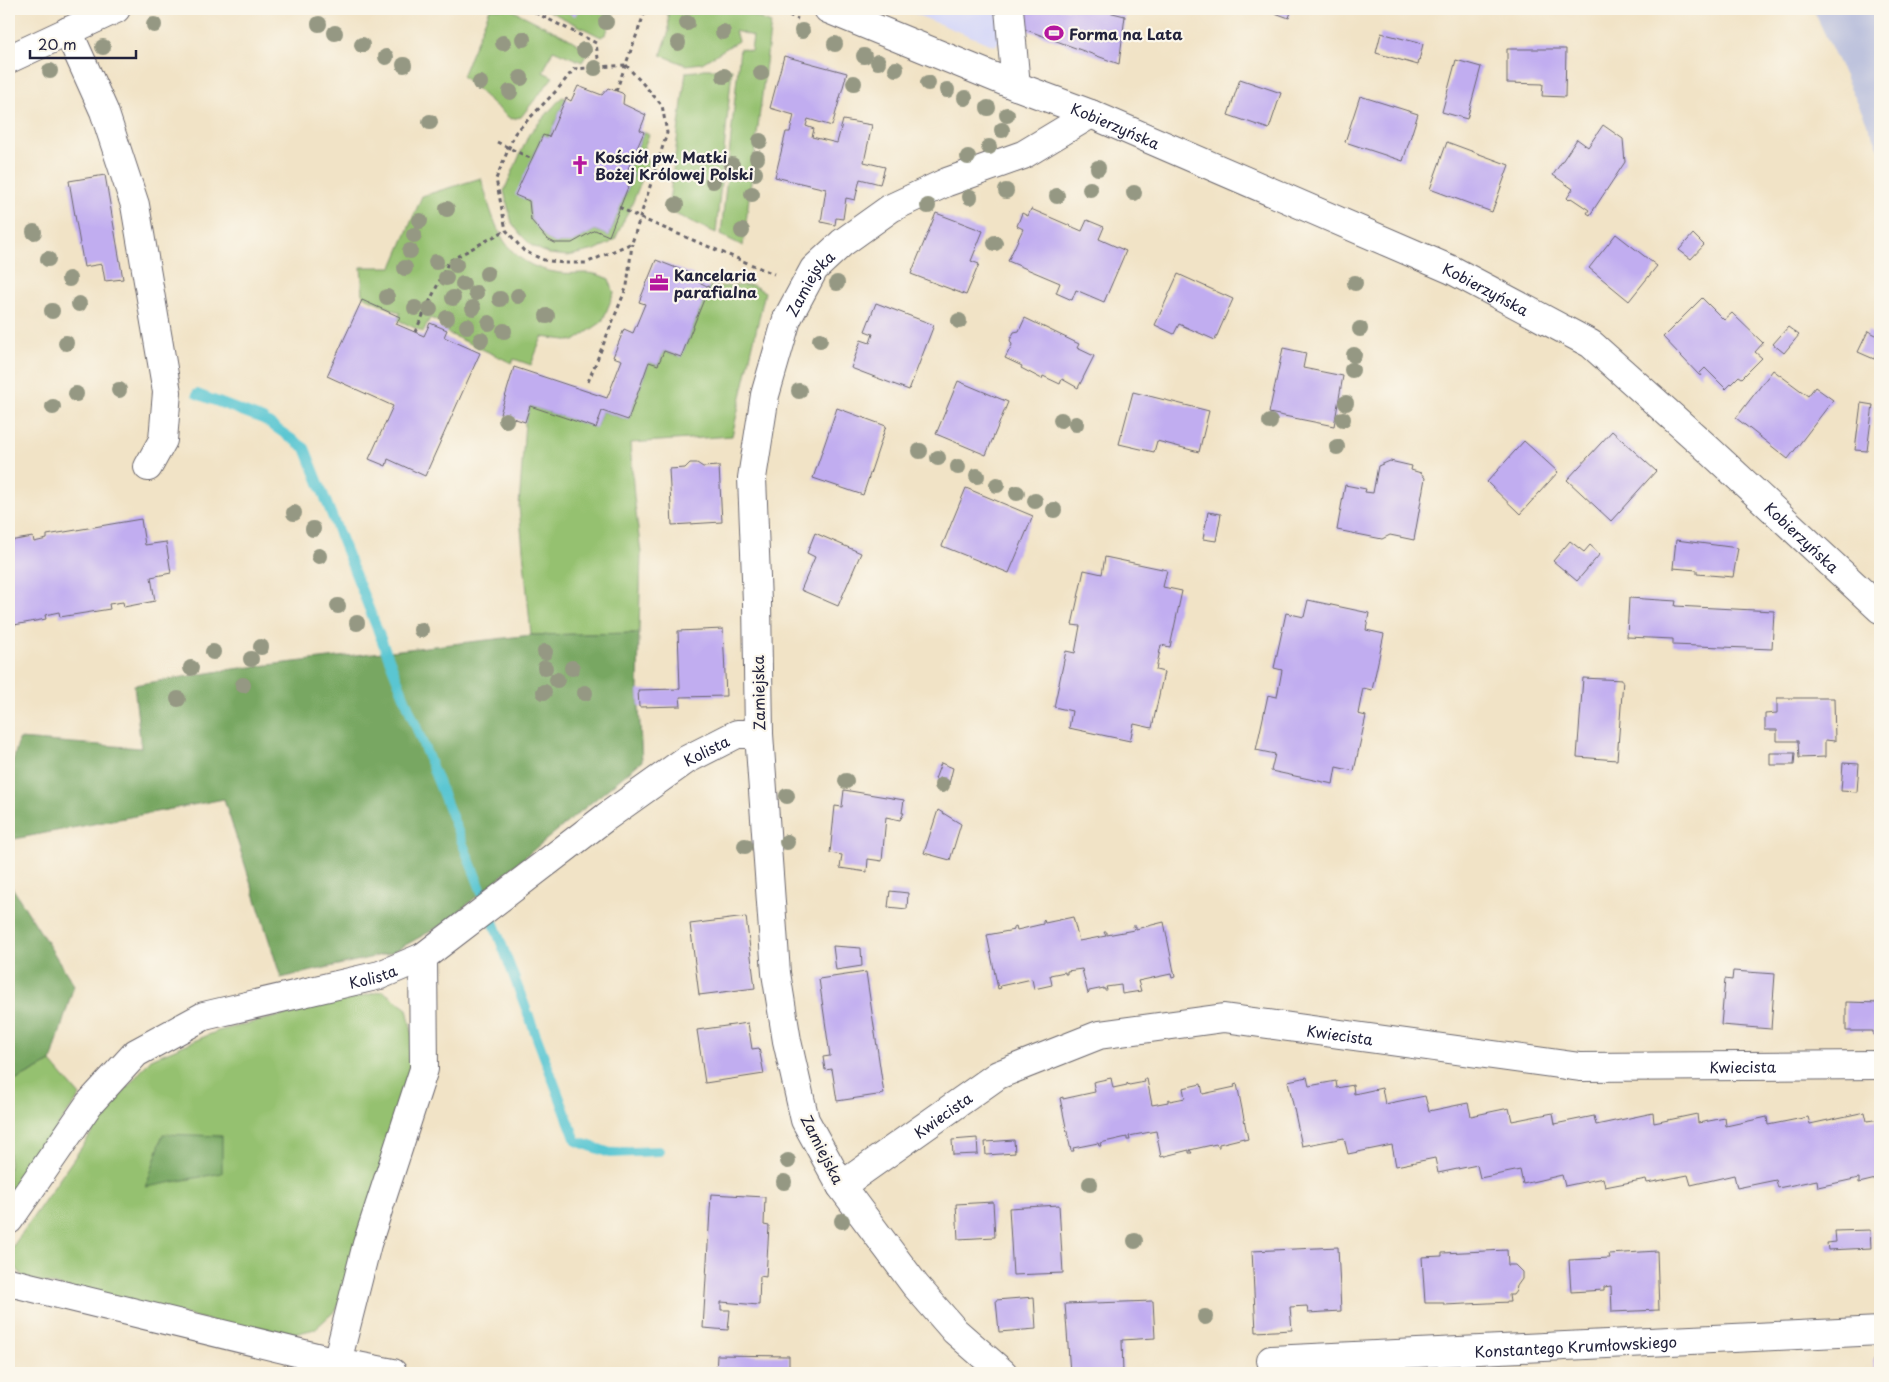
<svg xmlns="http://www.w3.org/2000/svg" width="1889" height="1382" viewBox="0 0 1889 1382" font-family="'Playpen Sans',sans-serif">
  <rect width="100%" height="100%" fill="#fbf7ec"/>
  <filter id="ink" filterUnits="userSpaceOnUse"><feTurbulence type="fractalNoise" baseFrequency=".02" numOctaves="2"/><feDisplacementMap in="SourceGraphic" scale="10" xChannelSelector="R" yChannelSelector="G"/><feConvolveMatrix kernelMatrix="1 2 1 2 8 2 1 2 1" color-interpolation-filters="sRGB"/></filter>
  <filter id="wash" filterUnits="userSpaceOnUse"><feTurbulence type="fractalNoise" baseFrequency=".0096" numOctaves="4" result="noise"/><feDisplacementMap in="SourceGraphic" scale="20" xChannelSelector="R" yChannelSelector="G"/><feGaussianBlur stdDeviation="1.12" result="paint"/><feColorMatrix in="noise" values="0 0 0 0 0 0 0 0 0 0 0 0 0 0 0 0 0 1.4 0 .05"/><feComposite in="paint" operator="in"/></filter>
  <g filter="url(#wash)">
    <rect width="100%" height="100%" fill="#f1e3c6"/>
    <path fill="#d6d8f8" d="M902,9H1003L1004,36L995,46Z"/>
    <path fill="#bec3dd" d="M1813,9H1880V151L1860,108Z"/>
    <path fill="#95c16f" stroke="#5c7255" d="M490,9H510L568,38L589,51L582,62L553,50L543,72L553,77L521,117L511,119L508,117L462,76Z
      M545,9H615L606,34L601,37Z
      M661,9H735L771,23L743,246L721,235L740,48L751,51L753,36L735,31L738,41L702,63L686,65L661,55L669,31L668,14L661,10Z
      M703,69H732L716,233L677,215L672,211L669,202L686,72L697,71Z
      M562,97L566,98L549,137L543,135L516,195L529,201L531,220L547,239L555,243H572L595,230L609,236L633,174L627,171L644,132L649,135L640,157L649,162L632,204L615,239L610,243L595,250L568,256L549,254L532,246L520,234L512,223L504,191L529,134Z
      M481,178C495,226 502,265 560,273C580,275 588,269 609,279L614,293L602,322L574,341L542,337L531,365L514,359L512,363L447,333L449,327L430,318L423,332L398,320L400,313L363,296L361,267H392L422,196Z
      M752,285L765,292L732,436L630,443L634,497L641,553L639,633L531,635L519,507L525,422L530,406L596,428L602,411L628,420L649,362L658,365L664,351L681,357L709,287Z
      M383,991L407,1009L413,1037L410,1077L337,1309L315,1329L282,1337L24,1278L14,1265L11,1249L104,1115L151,1059L218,1031Z
      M51,1062L80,1096L39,1151L9,1197V1084Z"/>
    <path fill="#78a762" stroke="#4d644e" d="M639,633L638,690L642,761L442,925L391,953L281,978L224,799L9,840V776L19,739L141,748L134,685L233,669L531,635Z
      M9,875L10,884L74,985L51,1062L9,1084Z
      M163,1134L222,1136V1173L146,1187Z"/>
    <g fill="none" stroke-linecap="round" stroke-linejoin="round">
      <path stroke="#5ac6d2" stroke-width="10" d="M197,394L263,419L305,448L480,887L576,1141L610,1153L659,1151"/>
    </g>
    <g id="blocks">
      <path fill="#c1adf0" d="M562,9H579L575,16Z
        M1022,9H1096L1125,16L1119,64L1024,29Z
        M1264,9H1292L1289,18Z
        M1381,33L1423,44L1418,65L1376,53Z
        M1507,49H1566L1565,97L1542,96L1543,84L1507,83Z
        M784,56L847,73L832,126L808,119L806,126L814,129L812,137L837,143L843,120L872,125L864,162L885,167L880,184L860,179L855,200L846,198L843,219L836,218L835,225L821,222L826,189L775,177L786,132H790L794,115L770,108Z
        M1456,60L1481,67L1467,119L1442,112Z
        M1240,79L1281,93L1269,129L1228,115Z
        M578,86L602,95L608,88L622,93L624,95L623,104L646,115L640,130L644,132L627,171L633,174L609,236L595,230L572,243H555L547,239L531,220L529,201L515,195L543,135L549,137L566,98L571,101Z
        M1360,96L1418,114L1403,161L1345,142Z
        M1603,125L1623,139L1625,162L1590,215L1587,213L1589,210L1571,198L1569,200L1567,198L1573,189L1553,175L1577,139L1588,147Z
        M1447,142L1509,165L1492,212L1430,189Z
        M105,175L123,279L105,281L102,264L84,267L69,181Z
        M1031,209L1082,231L1087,220L1104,227L1099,239L1126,251L1104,302L1076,290L1072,300L1056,293L1060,283L1008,261L1023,229L1017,226L1022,213L1028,216Z
        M936,213L983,231L971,261L979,264L966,295L911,274Z
        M1616,234L1657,266L1629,301L1589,268Z
        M1693,234L1704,245L1691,259L1679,250Z
        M656,260L694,275L693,279L709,287L681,357L664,351L658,365L649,362L628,420L602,411L596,428L530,406L525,422L500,414L514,367L607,398L622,360L613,357L624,329L633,333L645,304L639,302Z
        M1178,274L1233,299L1215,340L1179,324L1174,334L1155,325Z
        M1702,298L1724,320L1732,313L1763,343L1755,352L1762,358L1742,378L1739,376L1726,389L1705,368L1700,373L1702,376L1699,375L1663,337Z
        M362,300L400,317L396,324L424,336L430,323L447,330L444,337L480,353L425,476L388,459L386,466L369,459L393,406L327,376Z
        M876,303L934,325L909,390L851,368L861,340L870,343L873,334L865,331Z
        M1025,318L1079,344L1077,348L1094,356L1078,388L1062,379L1060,384L1043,376L1042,379L1021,368L1022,366L1005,358L1012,345L1010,340L1014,332L1019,331Z
        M1788,327L1799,335L1784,353L1773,344Z
        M1868,331L1880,337V346L1874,359L1858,352Z
        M1283,348L1306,353L1303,368L1343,376L1334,426L1269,413Z
        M1773,370L1808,396L1815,387L1833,400L1788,459L1736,418Z
        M958,381L1008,402L986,455L936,434Z
        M1133,392L1209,411L1199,452L1157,441L1154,452L1119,444Z
        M1861,403L1873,405L1867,451L1855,450Z
        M837,408L886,426L863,495L813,478Z
        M1612,431L1656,471L1611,521L1567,480Z
        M1524,441L1558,472L1520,514L1487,482Z
        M1390,461L1412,466L1411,470L1421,473L1425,478L1414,540L1390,535L1382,539L1337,530L1345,485L1366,489L1365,492L1373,493L1378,466Z
        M690,463H697L703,467L719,466L722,522L672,525L669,469L685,468Z
        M966,488L1033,516L1009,573L942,546Z
        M1208,512L1221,514L1216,541L1203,539Z
        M141,519L145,545L166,542L171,573L151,577L155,601L124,607L123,602L109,604L110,609L60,617L59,612L45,615L46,619L9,626V541L33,537L34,542L47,539V535Z
        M815,533L861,553L838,606L801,590L815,557L807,553Z
        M1676,540L1738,548L1733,577L1697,574V570L1673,568Z
        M1570,541L1584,552L1590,545L1600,554L1577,581L1553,561Z
        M1105,557L1167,570L1163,587L1182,591L1170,647L1161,645L1156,670L1164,672L1152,728L1134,724L1130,741L1069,728L1072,711L1054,707L1066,651L1075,653L1080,626L1072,625L1084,570L1102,574Z
        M1629,598L1676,601L1675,606L1774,611L1772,649L1673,645V639L1627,637Z
        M1308,600L1369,613L1366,630L1384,634L1372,690L1363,688L1358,714L1366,716L1354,771L1336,767L1333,784L1271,771L1275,754L1256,750L1268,695L1277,697L1282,670L1274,668L1286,613L1304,617Z
        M723,629L726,696L680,697L681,706L639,707L638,690L680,689L678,631Z
        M1583,678L1623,680L1617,760L1577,757Z
        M1777,698H1834L1835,741L1825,740V757L1799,758L1798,741H1777V730H1765V714L1777,713Z
        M1770,753H1795L1794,765H1770Z
        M941,763L953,768L949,784L935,779Z
        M1843,763L1859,764L1857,792L1841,791Z
        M844,790L904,800L902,813H904L900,820L886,817L882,861L868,859L867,872L840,868L842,855L830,853L835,806L842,807Z
        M938,810L961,824L950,860L924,853Z
        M890,891L908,893L907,909L888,907Z
        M746,917L755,988L699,995L690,924Z
        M1073,917L1079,941L1106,936L1104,932H1107V935L1134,930L1133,926H1136V929L1164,922L1175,977L1172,978L1171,974L1138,981L1141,991L1122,994L1121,985L1106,987L1107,990H1104V988L1089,991V993L1088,994L1082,969L1067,971V974H1065V972L1050,975L1052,985L1034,989L1032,979L1000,986L1001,988L998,989L987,935L1014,930V927L1016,926L1017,930L1043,924V921L1044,920L1045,923Z
        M833,946L861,948L862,966L836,970Z
        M1733,971L1775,974L1771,1029L1721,1025L1725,979L1732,980Z
        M866,972L884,1094L837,1101L832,1069L825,1070L823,1057L830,1056L819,979Z
        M1846,1002L1880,1003V1036L1873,1035V1031H1846Z
        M748,1023L752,1049L759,1048L764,1074L705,1083L697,1030Z
        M1307,1077L1309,1086L1336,1081L1337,1088L1353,1085L1354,1094L1382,1088L1385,1104L1425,1096L1429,1111L1468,1103L1471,1116L1509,1108L1512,1121L1553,1113L1555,1124L1594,1116L1596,1125L1653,1113L1654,1123L1697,1114L1698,1123L1725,1118L1726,1126L1767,1117L1768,1125L1808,1117L1810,1124L1865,1112L1867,1121L1880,1119V1178L1859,1183V1178L1818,1187L1817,1180L1778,1188L1776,1180L1737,1188L1734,1175L1691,1185L1688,1175L1647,1183L1646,1179L1605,1187L1603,1178L1565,1186L1562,1175L1523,1184L1520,1170L1480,1178L1477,1165L1438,1173L1435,1158L1396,1166L1392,1145L1348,1154L1344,1138L1302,1146L1288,1081Z
        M1111,1078L1113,1088L1127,1085V1083L1129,1085L1145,1082L1144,1079H1147L1152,1105L1168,1102V1100L1170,1099V1101L1185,1098L1183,1088L1201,1084L1203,1094L1235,1087L1234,1085L1237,1084L1248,1139L1244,1140V1138L1219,1144V1147H1218L1216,1144L1190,1150L1192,1153H1189V1150L1161,1157L1156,1131L1129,1136L1130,1140H1127V1137L1100,1143L1101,1146H1099L1098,1143L1073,1148L1074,1151H1071L1060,1098L1063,1097V1099L1095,1092L1093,1082Z
        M977,1138L978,1154L953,1155L952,1140Z
        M1014,1140L1015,1153L986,1155L985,1142Z
        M711,1194L765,1197L764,1225L769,1226L766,1277L760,1276L759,1305L721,1302V1310H730L728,1330L703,1328Z
        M993,1202L995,1237L958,1239L956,1204Z
        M1059,1205L1063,1273L1013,1275L1009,1208Z
        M1870,1230L1871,1248L1828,1250L1827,1243L1836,1242L1835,1231Z
        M1338,1247L1341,1311L1308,1313L1307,1306L1290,1307L1292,1330L1256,1332L1252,1251Z
        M1507,1250L1508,1265H1515L1522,1272V1279L1517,1286L1516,1291L1513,1295H1509L1510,1302L1444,1305V1303H1425L1422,1257L1442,1256V1253Z
        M1657,1251L1659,1310L1612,1312L1611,1286L1604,1287V1290L1571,1292L1569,1260L1610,1258L1609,1254Z
        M1034,1297L1036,1329L999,1332L996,1300Z
        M1153,1301L1155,1338L1122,1340L1123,1373H1070L1065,1304Z
        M717,1355L789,1356V1373H716Z
        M1880,1359V1373H1874L1873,1360Z"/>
    </g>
  </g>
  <g filter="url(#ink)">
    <use href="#blocks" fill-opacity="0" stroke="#6a666c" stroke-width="1"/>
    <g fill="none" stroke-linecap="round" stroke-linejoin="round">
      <g stroke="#6a666c" stroke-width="30">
        <g id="minor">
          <path id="s1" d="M828,9L1016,86L1091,114L1452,270L1591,344L1706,447L1880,609"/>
          <path d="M1009,9L1016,86"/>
          <path d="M68,31L104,111L135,205L167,392L163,440L148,467"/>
          <path d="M9,59L116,9"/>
          <path id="s2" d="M841,1186L998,1075L1099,1035L1224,1018L1580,1067L1880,1065"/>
          <path id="s3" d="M9,1220L89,1104L136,1053L204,1016L380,975L423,957L606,817L686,760L737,734H759"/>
          <path d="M9,1282L337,1362L393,1373"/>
          <path id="s4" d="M1271,1360C1474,1352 1677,1339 1880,1331"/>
          <path d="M337,1362L367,1244L424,1069L423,957"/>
          <path id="s5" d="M1003,1373L955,1331L915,1285L841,1186L805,1120L787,1041L776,973L759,734L757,602L752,478L765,395L787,319L814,269L842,243L891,208L947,182L1023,155L1091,114"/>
        </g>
      </g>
      <path stroke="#6a666c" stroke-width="3" stroke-dasharray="4 4" stroke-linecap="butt" d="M528,9L596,43L599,66
        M774,9L798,19
        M626,65L662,105L667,133L632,243L586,263H563L544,260L524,251L506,230L496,179L515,133L558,89L574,69Z
        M616,91L646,9
        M497,142L532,159
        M619,207L640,218L774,274
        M415,332L449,261L506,230
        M588,382L627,286L632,244"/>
      <use href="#minor" stroke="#fff" stroke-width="28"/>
    </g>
    <g fill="#959883">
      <circle cx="606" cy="22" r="8"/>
      <circle cx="687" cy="23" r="8"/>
      <circle cx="319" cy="24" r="8"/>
      <circle cx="154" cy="25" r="8"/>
      <circle cx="802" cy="31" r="8"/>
      <circle cx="723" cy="32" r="8"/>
      <circle cx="335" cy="33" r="8"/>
      <circle cx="523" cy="39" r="8"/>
      <circle cx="503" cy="43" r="8"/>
      <circle cx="678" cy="43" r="8"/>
      <circle cx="835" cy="44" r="8"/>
      <circle cx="362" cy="45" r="8"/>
      <circle cx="103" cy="47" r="8"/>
      <circle cx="584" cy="50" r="8"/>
      <circle cx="864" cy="56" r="8"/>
      <circle cx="386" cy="57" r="8"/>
      <circle cx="878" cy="62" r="8"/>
      <circle cx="404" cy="65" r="8"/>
      <circle cx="595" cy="68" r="8"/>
      <circle cx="896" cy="69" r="8"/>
      <circle cx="50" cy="71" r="8"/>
      <circle cx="761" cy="73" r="8"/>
      <circle cx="724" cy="76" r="8"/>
      <circle cx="521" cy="78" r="8"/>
      <circle cx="480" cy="83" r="8"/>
      <circle cx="854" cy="83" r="8"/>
      <circle cx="928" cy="83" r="8"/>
      <circle cx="947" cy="90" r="8"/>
      <circle cx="510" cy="92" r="8"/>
      <circle cx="965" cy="98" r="8"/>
      <circle cx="988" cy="108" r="8"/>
      <circle cx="1007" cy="115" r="8"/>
      <circle cx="430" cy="122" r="8"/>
      <circle cx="1002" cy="130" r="8"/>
      <circle cx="760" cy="141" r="8"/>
      <circle cx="989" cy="147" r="8"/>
      <circle cx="968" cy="157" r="8"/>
      <circle cx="757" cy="158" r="8"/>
      <circle cx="732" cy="165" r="8"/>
      <circle cx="1098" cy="168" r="8"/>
      <circle cx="755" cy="173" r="8"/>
      <circle cx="713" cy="181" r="8"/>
      <circle cx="1090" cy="189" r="8"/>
      <circle cx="1006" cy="191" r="8"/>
      <circle cx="1134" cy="193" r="8"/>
      <circle cx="752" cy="194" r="8"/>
      <circle cx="1057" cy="196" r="8"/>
      <circle cx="970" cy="197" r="8"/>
      <circle cx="676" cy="205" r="8"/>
      <circle cx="928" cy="206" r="8"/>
      <circle cx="447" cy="209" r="8"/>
      <circle cx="420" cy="221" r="8"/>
      <circle cx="742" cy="231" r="8"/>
      <circle cx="34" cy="232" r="8"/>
      <circle cx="414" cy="235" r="8"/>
      <circle cx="995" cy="243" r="8"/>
      <circle cx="410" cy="251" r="8"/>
      <circle cx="48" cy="259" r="8"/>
      <circle cx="436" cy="262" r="8"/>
      <circle cx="456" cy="265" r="8"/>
      <circle cx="405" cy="268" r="8"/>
      <circle cx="487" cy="274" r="8"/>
      <circle cx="446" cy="278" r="8"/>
      <circle cx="69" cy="279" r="8"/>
      <circle cx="837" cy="283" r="8"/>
      <circle cx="1355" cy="283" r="8"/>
      <circle cx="463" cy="284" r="8"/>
      <circle cx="476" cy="293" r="8"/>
      <circle cx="518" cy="296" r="8"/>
      <circle cx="387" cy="297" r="8"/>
      <circle cx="453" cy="298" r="8"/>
      <circle cx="500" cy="299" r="8"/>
      <circle cx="79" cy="304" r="8"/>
      <circle cx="415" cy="308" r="8"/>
      <circle cx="473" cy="308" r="8"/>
      <circle cx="430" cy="309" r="8"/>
      <circle cx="52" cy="311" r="8"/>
      <circle cx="547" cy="316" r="8"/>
      <circle cx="447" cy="318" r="8"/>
      <circle cx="959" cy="321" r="8"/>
      <circle cx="489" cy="323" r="8"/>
      <circle cx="467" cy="326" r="8"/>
      <circle cx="1360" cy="329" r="8"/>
      <circle cx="504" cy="331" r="8"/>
      <circle cx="481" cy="340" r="8"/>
      <circle cx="820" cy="340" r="8"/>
      <circle cx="66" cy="343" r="8"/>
      <circle cx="1354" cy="355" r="8"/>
      <circle cx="1352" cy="370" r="8"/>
      <circle cx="119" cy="390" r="8"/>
      <circle cx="799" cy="391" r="8"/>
      <circle cx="76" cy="394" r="8"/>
      <circle cx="1346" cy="403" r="8"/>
      <circle cx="53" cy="407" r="8"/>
      <circle cx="1343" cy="419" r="8"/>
      <circle cx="506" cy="420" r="8"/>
      <circle cx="1061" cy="420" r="8"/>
      <circle cx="1270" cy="422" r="8"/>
      <circle cx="1076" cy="424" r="8"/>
      <circle cx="1337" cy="447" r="8"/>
      <circle cx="920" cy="451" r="8"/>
      <circle cx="938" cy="458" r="8"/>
      <circle cx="958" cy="467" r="8"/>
      <circle cx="977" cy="476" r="8"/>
      <circle cx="997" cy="485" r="8"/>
      <circle cx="1017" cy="493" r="8"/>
      <circle cx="1035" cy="501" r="8"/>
      <circle cx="1054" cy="510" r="8"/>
      <circle cx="294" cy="513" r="8"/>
      <circle cx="313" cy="529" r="8"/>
      <circle cx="319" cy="556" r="8"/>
      <circle cx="338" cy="606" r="8"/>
      <circle cx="357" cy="623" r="8"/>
      <circle cx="421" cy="630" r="8"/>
      <circle cx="261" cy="647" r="8"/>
      <circle cx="213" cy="652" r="8"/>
      <circle cx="545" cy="652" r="8"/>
      <circle cx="251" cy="659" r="8"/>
      <circle cx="191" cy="668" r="8"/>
      <circle cx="545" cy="668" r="8"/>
      <circle cx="572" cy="668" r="8"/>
      <circle cx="557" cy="680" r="8"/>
      <circle cx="243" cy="685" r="8"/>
      <circle cx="544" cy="692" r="8"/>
      <circle cx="585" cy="693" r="8"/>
      <circle cx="178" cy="699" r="8"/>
      <circle cx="846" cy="781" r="8"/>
      <circle cx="942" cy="785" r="8"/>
      <circle cx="787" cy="796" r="8"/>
      <circle cx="787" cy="842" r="8"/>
      <circle cx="745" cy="846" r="8"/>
      <circle cx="788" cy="1161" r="8"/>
      <circle cx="784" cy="1182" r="8"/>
      <circle cx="1090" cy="1184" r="8"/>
      <circle cx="842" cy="1221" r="8"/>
      <circle cx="1135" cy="1241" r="8"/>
      <circle cx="1205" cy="1317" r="8"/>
    </g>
  </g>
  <defs>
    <g id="stadium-bare" transform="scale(1.5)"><path d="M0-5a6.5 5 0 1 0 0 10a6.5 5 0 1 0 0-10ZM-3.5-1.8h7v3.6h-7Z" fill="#b5179e" stroke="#fbf7ec" stroke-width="2.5" paint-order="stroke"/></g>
    <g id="church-bare" transform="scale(1.5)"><path d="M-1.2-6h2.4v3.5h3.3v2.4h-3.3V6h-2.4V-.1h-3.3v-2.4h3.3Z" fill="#b5179e" stroke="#fbf7ec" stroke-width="2.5" paint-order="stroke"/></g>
    <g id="office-bare" transform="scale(1.5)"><path d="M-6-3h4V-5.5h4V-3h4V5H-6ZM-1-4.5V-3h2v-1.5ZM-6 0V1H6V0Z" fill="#b5179e" stroke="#fbf7ec" stroke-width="2.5" paint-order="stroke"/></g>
  </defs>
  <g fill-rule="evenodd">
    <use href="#stadium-bare" x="1054" y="33"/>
    <use href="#church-bare" x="580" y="165"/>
    <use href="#office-bare" x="659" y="283"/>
  </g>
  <g text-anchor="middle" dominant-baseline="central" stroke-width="4.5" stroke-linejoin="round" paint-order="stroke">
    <g font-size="15" font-weight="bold" fill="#22223b" stroke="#fbf7ec" text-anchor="start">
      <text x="1069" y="33">Forma na Lata</text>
      <text x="595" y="156">Kościół pw. Matki<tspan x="595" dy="17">Bożej Królowej Polski</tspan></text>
      <text x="674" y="274">Kancelaria<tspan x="674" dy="17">parafialna</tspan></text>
    </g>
    <g font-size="15" fill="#22223b" stroke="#fbf7ec">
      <text stroke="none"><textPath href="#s1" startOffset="310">Kobierzyńska</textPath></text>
      <text stroke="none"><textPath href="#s5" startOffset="1175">Zamiejska</textPath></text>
      <text stroke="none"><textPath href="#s1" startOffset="715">Kobierzyńska</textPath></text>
      <text stroke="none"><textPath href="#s1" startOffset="1120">Kobierzyńska</textPath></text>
      <text transform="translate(758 693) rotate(-91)">Zamiejska</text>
      <text stroke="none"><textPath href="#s3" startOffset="866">Kolista</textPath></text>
      <text stroke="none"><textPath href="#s3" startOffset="461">Kolista</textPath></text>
      <text stroke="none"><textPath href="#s2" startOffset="544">Kwiecista</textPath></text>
      <text stroke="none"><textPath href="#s2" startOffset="949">Kwiecista</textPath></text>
      <text stroke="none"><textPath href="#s2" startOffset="124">Kwiecista</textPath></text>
      <text transform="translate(823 1149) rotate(63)">Zamiejska</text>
      <text stroke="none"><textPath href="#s4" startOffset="305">Konstantego Krumłowskiego</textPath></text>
    </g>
  </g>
  <rect width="1889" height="1382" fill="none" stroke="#fbf7ec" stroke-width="30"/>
  <path d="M30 50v8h106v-8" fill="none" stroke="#22223b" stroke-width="2.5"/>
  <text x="38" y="50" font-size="15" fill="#22223b" stroke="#fbf7ec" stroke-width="4" paint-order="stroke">20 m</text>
</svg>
